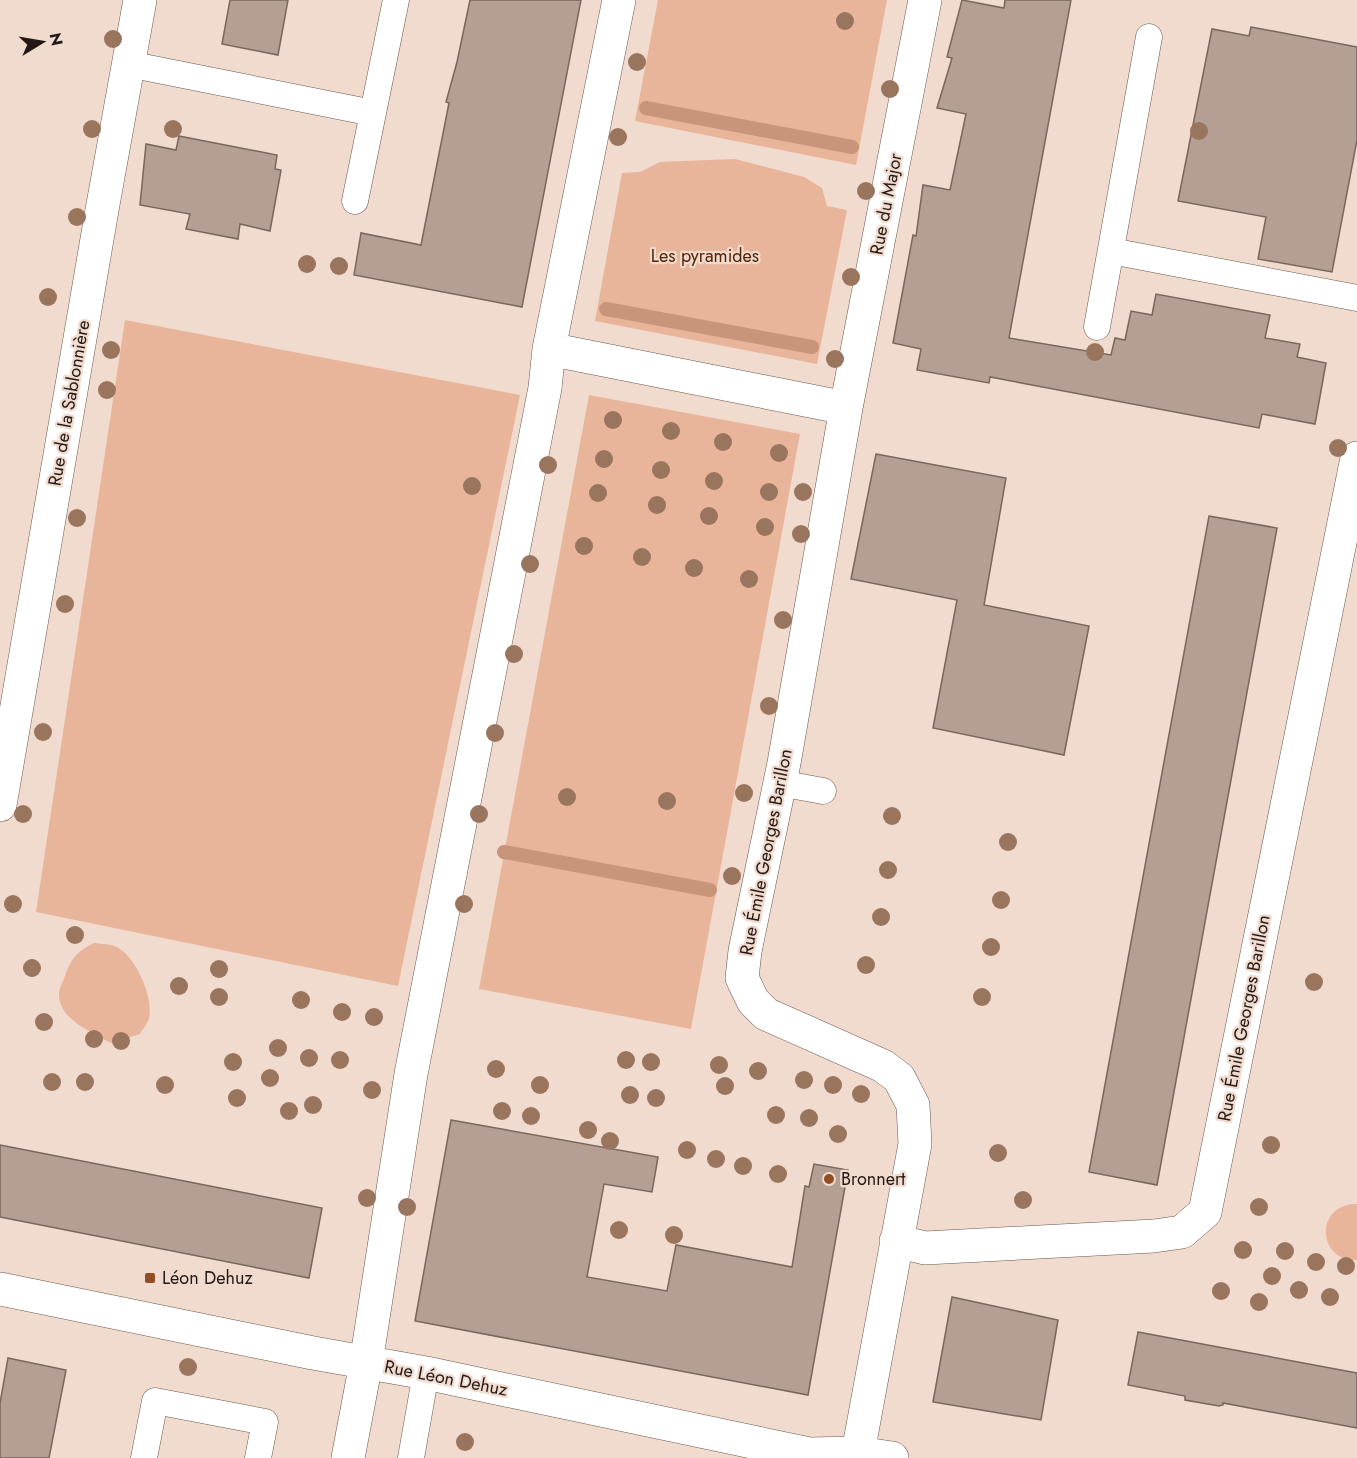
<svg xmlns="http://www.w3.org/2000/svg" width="1357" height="1458" viewBox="0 0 1357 1458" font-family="Jost,sans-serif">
  <rect width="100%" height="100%" fill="#f1dace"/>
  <path fill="#e8b59b" d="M658,0H887L856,165L635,121Z
    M735,159L804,177L822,188L827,206L847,210L817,364L595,321L622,173L640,172L660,162Z
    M125,320L520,395L398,986L36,912Z
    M589,395L800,434L691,1029L479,989Z
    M94,943C101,944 111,944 117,947C136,957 154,998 149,1018C148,1023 142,1030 140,1034L111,1043C93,1033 58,1019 59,994C59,989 63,981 65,976C71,959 77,951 94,943Z
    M1357,1204V1260C1316,1262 1315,1203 1357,1204Z"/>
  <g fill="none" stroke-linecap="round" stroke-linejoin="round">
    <path stroke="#c9957a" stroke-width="14" d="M646,108L852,147
      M606,309L812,347
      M504,852L710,890"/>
  </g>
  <path fill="#b59f94" stroke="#7a665c" stroke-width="1.5" d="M230,0H288L278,55L222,44Z
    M470,0H581L522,307L354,275L361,233L421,245L449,103L446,102L457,62Z
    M962,0L1004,8L1005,0H1071L1009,338L1111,355L1115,338L1125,340L1131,311L1152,315L1156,294L1270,315L1265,338L1300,344L1297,357L1326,363L1315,424L1262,414L1259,428L990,377L989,383L917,370L921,349L893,343L913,235L916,236L923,185L950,190L966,114L937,108L952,58L947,57Z
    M1251,27L1357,47V140L1332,272L1258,259L1266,217L1178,201L1212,29L1249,36Z
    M179,136L277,155L275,169L281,170L270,231L240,224L238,239L186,229L190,214L140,205L146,144L176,150Z
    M876,454L1006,478L984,605L1089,626L1064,755L933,728L957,600L851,579Z
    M1209,516L1277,528L1157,1185L1089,1172Z
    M451,1120L658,1157L652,1192L604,1184L587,1277L667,1291L676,1245L792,1267L805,1186L809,1187L814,1164L848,1170L808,1395L415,1321Z
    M0,1145L322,1208L309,1278L0,1217Z
    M952,1297L1058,1320L1041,1420L933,1402Z
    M1138,1332L1357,1373V1428L1223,1403V1405L1219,1406L1185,1400V1396L1128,1385Z
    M8,1358L66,1370L49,1458H0V1403Z"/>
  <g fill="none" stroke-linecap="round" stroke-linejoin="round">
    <g stroke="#6b574d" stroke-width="27">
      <path id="service" d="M128,64L373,113
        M355,201L396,0
        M1111,251L1357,298
        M1097,327L1149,37
        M779,783L823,791
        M144,1458L155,1401L265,1422L258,1458
        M411,1458L426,1373"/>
    </g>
    <g stroke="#6b574d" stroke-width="34">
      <path id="minor" d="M549,349L846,408
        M0,805L102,210L140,0
        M896,1241L925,1248L1154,1236L1182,1232L1205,1212L1357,458
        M0,1289L313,1353L426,1373L809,1454L858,1453L892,1458
        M348,1458L366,1363L411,1074L545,388L549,349L619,0
        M857,1458L915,1144L913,1105L899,1078L883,1066L766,1014L753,1001L742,978L745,951L784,763L846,408L925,0"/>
    </g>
    <use href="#service" stroke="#fff" stroke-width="26"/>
    <use href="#minor" stroke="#fff" stroke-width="33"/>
  </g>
  <g fill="#9a755e">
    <circle cx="845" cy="21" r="9"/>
    <circle cx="113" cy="39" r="9"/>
    <circle cx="637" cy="62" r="9"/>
    <circle cx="890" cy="89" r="9"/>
    <circle cx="92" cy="129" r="9"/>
    <circle cx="173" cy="129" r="9"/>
    <circle cx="1199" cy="131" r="9"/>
    <circle cx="618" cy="137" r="9"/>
    <circle cx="866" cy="191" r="9"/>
    <circle cx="77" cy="217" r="9"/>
    <circle cx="307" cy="264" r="9"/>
    <circle cx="339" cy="266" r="9"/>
    <circle cx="851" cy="277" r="9"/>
    <circle cx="48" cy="297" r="9"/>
    <circle cx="111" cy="350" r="9"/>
    <circle cx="1095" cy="352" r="9"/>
    <circle cx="835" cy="359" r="9"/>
    <circle cx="107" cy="390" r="9"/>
    <circle cx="613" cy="420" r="9"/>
    <circle cx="671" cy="431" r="9"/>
    <circle cx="723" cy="442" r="9"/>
    <circle cx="1338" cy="448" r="9"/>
    <circle cx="779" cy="453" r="9"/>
    <circle cx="604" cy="459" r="9"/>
    <circle cx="548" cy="465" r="9"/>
    <circle cx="661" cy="470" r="9"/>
    <circle cx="714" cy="481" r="9"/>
    <circle cx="472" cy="486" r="9"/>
    <circle cx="769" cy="492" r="9"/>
    <circle cx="803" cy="492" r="9"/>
    <circle cx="598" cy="493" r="9"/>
    <circle cx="657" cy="505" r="9"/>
    <circle cx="709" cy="516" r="9"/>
    <circle cx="77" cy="518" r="9"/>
    <circle cx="765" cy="527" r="9"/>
    <circle cx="801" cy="534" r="9"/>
    <circle cx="584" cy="546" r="9"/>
    <circle cx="642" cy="557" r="9"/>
    <circle cx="530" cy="564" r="9"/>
    <circle cx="694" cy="568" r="9"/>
    <circle cx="749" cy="579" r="9"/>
    <circle cx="65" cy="604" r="9"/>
    <circle cx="783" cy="620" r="9"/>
    <circle cx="514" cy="654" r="9"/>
    <circle cx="769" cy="706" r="9"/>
    <circle cx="43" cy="732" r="9"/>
    <circle cx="495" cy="733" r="9"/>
    <circle cx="744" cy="793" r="9"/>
    <circle cx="567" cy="797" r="9"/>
    <circle cx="667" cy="801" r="9"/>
    <circle cx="23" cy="814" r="9"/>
    <circle cx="479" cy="814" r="9"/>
    <circle cx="892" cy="816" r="9"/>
    <circle cx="1008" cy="842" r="9"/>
    <circle cx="888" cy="870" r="9"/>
    <circle cx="732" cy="876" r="9"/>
    <circle cx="1001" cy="900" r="9"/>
    <circle cx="13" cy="904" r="9"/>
    <circle cx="464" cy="904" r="9"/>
    <circle cx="881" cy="917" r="9"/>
    <circle cx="75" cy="935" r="9"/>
    <circle cx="991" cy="947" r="9"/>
    <circle cx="866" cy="965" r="9"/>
    <circle cx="32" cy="968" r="9"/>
    <circle cx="219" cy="969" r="9"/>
    <circle cx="1314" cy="982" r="9"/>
    <circle cx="179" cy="986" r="9"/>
    <circle cx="219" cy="997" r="9"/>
    <circle cx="982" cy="997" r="9"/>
    <circle cx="301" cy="1000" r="9"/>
    <circle cx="342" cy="1012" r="9"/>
    <circle cx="374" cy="1017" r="9"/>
    <circle cx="44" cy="1022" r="9"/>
    <circle cx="94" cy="1039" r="9"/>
    <circle cx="121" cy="1041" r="9"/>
    <circle cx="278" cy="1048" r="9"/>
    <circle cx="309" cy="1058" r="9"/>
    <circle cx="340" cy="1060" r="9"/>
    <circle cx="626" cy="1060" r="9"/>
    <circle cx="233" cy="1062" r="9"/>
    <circle cx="651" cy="1062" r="9"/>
    <circle cx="719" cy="1065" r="9"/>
    <circle cx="496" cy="1069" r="9"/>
    <circle cx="758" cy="1071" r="9"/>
    <circle cx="270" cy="1078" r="9"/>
    <circle cx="804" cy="1080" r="9"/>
    <circle cx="52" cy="1082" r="9"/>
    <circle cx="85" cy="1082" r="9"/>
    <circle cx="165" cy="1085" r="9"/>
    <circle cx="540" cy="1085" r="9"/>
    <circle cx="833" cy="1085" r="9"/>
    <circle cx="725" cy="1086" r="9"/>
    <circle cx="372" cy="1090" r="9"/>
    <circle cx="861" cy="1094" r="9"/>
    <circle cx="630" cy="1095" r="9"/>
    <circle cx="237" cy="1098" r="9"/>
    <circle cx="656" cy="1098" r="9"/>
    <circle cx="313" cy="1105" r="9"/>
    <circle cx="289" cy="1111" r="9"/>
    <circle cx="502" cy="1111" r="9"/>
    <circle cx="776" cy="1115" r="9"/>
    <circle cx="531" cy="1116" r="9"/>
    <circle cx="809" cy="1118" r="9"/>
    <circle cx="588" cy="1130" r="9"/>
    <circle cx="838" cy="1134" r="9"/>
    <circle cx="610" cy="1141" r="9"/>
    <circle cx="1271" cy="1145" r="9"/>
    <circle cx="687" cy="1150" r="9"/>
    <circle cx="998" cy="1153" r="9"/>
    <circle cx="716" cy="1159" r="9"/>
    <circle cx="743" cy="1166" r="9"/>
    <circle cx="778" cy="1174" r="9"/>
    <circle cx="367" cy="1198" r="9"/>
    <circle cx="1023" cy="1200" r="9"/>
    <circle cx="407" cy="1207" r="9"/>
    <circle cx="1259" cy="1207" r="9"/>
    <circle cx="619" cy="1230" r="9"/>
    <circle cx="674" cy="1235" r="9"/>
    <circle cx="1243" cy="1250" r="9"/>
    <circle cx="1285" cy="1251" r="9"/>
    <circle cx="1316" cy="1262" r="9"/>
    <circle cx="1346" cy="1266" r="9"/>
    <circle cx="1272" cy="1276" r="9"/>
    <circle cx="1299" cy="1290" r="9"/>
    <circle cx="1221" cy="1291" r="9"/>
    <circle cx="1330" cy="1297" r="9"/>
    <circle cx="1259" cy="1302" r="9"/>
    <circle cx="188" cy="1367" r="9"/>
    <circle cx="465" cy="1442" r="9"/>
  </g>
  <g fill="#934d24" stroke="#f1dace" stroke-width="2">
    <circle cx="829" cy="1179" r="6"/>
    <rect x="144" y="1272" width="12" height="12" rx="3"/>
  </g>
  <g text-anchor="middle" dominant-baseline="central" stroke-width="4.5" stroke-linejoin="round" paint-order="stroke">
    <g font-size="18" fill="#221915" stroke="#f1dace">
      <text transform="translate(886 204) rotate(-79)">Rue du Major</text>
      <text transform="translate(69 403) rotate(-80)">Rue de la Sablonnière</text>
      <text transform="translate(766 852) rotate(-79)">Rue Émile Georges Barillon</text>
      <text transform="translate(1244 1018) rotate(-79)">Rue Émile Georges Barillon</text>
      <text transform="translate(446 1378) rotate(11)">Rue Léon Dehuz</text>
    </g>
    <g font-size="18" fill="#532302" stroke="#f1dace">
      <text x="705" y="256">Les pyramides</text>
    </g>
    <g font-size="18" fill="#221915" stroke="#f1dace" text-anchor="start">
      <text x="841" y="1179">Bronnert</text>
      <text x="162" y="1278">Léon Dehuz</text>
    </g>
  </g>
  <g transform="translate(42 42) rotate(79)" stroke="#f1dace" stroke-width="4.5" paint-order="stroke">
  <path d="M0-4.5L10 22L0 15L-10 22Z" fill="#221915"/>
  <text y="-9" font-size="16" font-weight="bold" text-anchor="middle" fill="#221915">N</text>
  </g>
</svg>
